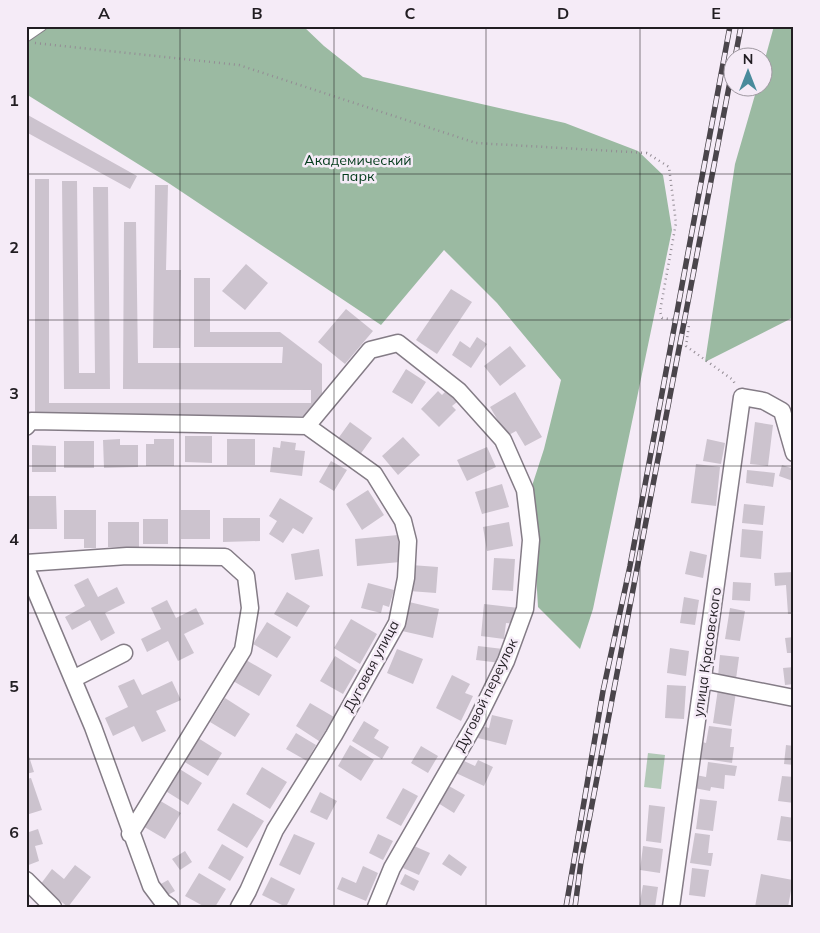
<svg xmlns="http://www.w3.org/2000/svg" width="820" height="933" viewBox="0 0 820 933" font-family="Mulish,sans-serif">
  <rect width="100%" height="100%" fill="#f5ebf7"/>
  <path fill="#b2c8b7" d="M648,753L665,755L661,789L644,787Z"/>
  <path fill="#9bbaa2" d="M26,26H303L324,46L363,77L565,123L638,151L663,175L672,230L593,609L580,649L538,607L531,489L544,449L561,380L497,303L444,250L381,325L170,184L26,94Z
    M774,26H794V317L705,362L735,164L757,88H762L763,66Z"/>
  <path fill="#ccc3ce" d="M26,114L137,176L130,189L26,132Z
    M35,179H49V403H311V390L123,389L124,222H136L138,363H282L283,347H194V278H210V332H280L322,364V416H35Z
    M62,181H77L79,373H95L93,187H108L110,389H64Z
    M155,185H168L166,270H181L180,348H153Z
    M246,264L268,283L245,310L222,291Z
    M451,289L472,302L437,354L416,340Z
    M346,309L373,331L345,364L318,342Z
    M477,337L487,344L471,368L452,355L460,341L470,348Z
    M510,346L526,366L500,386L484,366Z
    M406,369L426,382L412,404L392,392Z
    M438,391L442,395L446,391L457,402L452,406L456,410L439,427L421,409Z
    M515,392L542,437L525,446L516,431L507,436L490,407Z
    M350,422L372,438L359,456L337,440Z
    M755,422L773,425L768,466L750,464Z
    M185,436H212V463L185,462Z
    M403,437L420,455L398,475L382,456Z
    M120,439V445H138V467L104,468L103,440Z
    M154,439H174V466H146V444H154Z
    M227,439H255V465H227Z
    M707,439L725,443L721,464L703,461Z
    M64,441H94V468H64Z
    M281,441L296,443L295,450L305,451L302,476L270,472L273,447L280,448Z
    M32,445L56,446V472H32Z
    M487,447L496,467L467,481L457,460Z
    M331,461L347,470L334,491L319,482Z
    M696,464L720,467L716,506L691,503Z
    M782,465L794,469L793,481L779,476Z
    M747,470L775,473L773,487L746,483Z
    M502,484L509,507L482,514L475,492Z
    M368,490L384,515L362,530L346,504Z
    M26,496H56L57,529H27Z
    M280,498L313,518L303,534L293,528L283,543L269,534L277,521L269,516Z
    M744,504L765,506L763,525L742,523Z
    M64,510H96V548H84V539H64Z
    M181,510H210V539H181Z
    M223,518H260V541L223,542Z
    M143,519H168V544H143Z
    M108,522H139V547H108Z
    M509,522L513,546L487,551L483,527Z
    M742,529L763,531L761,559L740,557Z
    M398,535L400,562L357,566L355,539Z
    M319,549L323,576L295,580L291,554Z
    M690,551L707,555L703,578L685,574Z
    M494,558L515,559L513,591L492,590Z
    M411,565L438,567L436,593L409,591Z
    M794,572V614H788L786,585L775,586L774,573Z
    M88,578L98,597L117,587L125,603L105,613L115,633L101,641L90,620L72,630L65,617L85,606L74,585Z
    M733,582L751,583L750,601L732,600Z
    M368,583L394,590L389,607L383,605L381,613L361,608Z
    M287,592L310,606L297,627L274,614Z
    M684,597L699,600L695,625L680,623Z
    M167,600L176,618L196,608L204,624L184,634L194,653L178,661L168,641L147,652L141,639L161,629L151,608Z
    M409,602L439,609L433,638L402,631Z
    M484,604L519,608L517,624L506,623L504,639L481,636Z
    M730,608L745,611L740,641L725,639Z
    M351,619L377,634L360,664L334,648Z
    M267,622L291,637L277,658L253,644Z
    M794,637V653H787L785,638Z
    M478,646L503,649L501,663L476,660Z
    M670,648L689,651L686,676L667,673Z
    M397,649L423,659L413,684L387,673Z
    M720,655L739,657L736,679L718,677Z
    M335,656L357,670L343,694L320,681Z
    M246,660L272,675L259,696L233,681Z
    M794,667V684L785,685L783,668Z
    M452,675L470,684L465,693L473,696L461,721L436,708Z
    M134,679L142,695L172,681L181,700L156,711L166,731L142,742L134,726L113,736L105,718L128,707L118,686Z
    M667,685L686,686L684,719L665,718Z
    M718,689L736,692L731,726L713,723Z
    M225,698L250,714L235,737L210,722Z
    M310,703L334,717L319,741L296,726Z
    M492,715L513,720L506,745L478,738L481,726L489,728Z
    M364,721L379,730L374,738L389,747L382,759L352,741Z
    M709,726L732,729L730,747H734L732,763L699,758L702,742L706,743Z
    M296,733L316,745L307,761L286,749Z
    M198,738L222,753L208,776L183,761Z
    M350,745L374,760L361,781L338,766Z
    M786,745L794,746V765L784,764Z
    M421,746L438,756L428,773L411,763Z
    M26,747L34,772L26,774Z
    M462,760L475,766L478,760L493,767L484,786L456,773Z
    M708,762L737,766L735,776L725,775L724,789L711,787L710,791L694,788L696,775L706,777Z
    M262,767L287,782L270,809L246,794Z
    M178,768L202,783L188,805L164,790Z
    M782,776L794,777V803L778,801Z
    M31,778L42,810L26,815V779Z
    M449,786L465,795L454,813L438,803Z
    M403,788L418,796L401,826L386,818Z
    M320,792L337,801L327,820L310,812Z
    M157,799L181,813L165,839L141,825Z
    M700,799L717,801L713,831L696,829Z
    M233,803L264,821L247,848L217,830Z
    M649,805L665,807L661,843L646,841Z
    M781,816L794,818V842L777,840Z
    M38,829L43,844L35,846L39,861L26,866V833Z
    M695,833L710,835L708,853H713L711,866L690,863Z
    M294,834L315,843L300,875L279,865Z
    M378,834L393,841L383,860L369,853Z
    M222,844L244,857L230,881L208,868Z
    M414,846L430,853L419,875L403,868Z
    M643,846L663,849L660,873L640,870Z
    M185,851L192,862L180,870L172,859Z
    M449,854L467,867L461,876L442,864Z
    M75,865L91,877L68,907L40,885L52,869L64,879Z
    M363,866L378,873L366,901L337,889L342,877L356,883Z
    M692,868L709,870L705,897L689,895Z
    M199,873L226,889L215,907H205L185,896Z
    M405,874L419,881L414,891L400,884Z
    M761,874L793,880L788,907H755Z
    M271,877L295,889L286,907L262,895Z
    M168,880L175,891L166,896L159,885Z
    M643,885L658,887L655,907H639Z"/>
  <g fill="none" stroke-linecap="round" stroke-linejoin="round">
    <g stroke="#847c86" stroke-width="11">
      <path id="lane" d="M26,37L42,26"/>
    </g>
    <g stroke="#847c86" stroke-width="19">
      <path id="street" d="M307,426L370,350L398,343L459,391L503,440L525,490L531,540L525,609L506,661L476,722L392,868L376,907
        M26,427L31,421L307,426L374,474L403,521L408,541L406,578L397,623L334,735L275,830L248,891L239,907
        M26,563L127,556L225,557L246,576L250,608L243,650L130,834
        M26,568L93,727L151,886L163,902L170,907
        M73,679L124,653
        M703,680L794,698
        M26,880L53,907
        M671,907L742,397L764,401L782,411L794,453"/>
    </g>
    <path stroke="#938c94" stroke-width="2.5" stroke-dasharray="1 4" stroke-linecap="butt" d="M35,43L239,65L476,143L647,153L669,167L676,223L660,311L662,318L684,321L689,325L686,346L733,380L736,386"/>
    <use href="#lane" stroke="#fff" stroke-width="9"/>
    <use href="#street" stroke="#fff" stroke-width="16"/>
    <g stroke="#4a454b" stroke-width="5.5">
      <path id="rail" d="M735,58L741,26
        M566,907L603,691L630,566L730,26
        M575,907L581,862L732,71"/>
    </g>
    <use href="#rail" stroke="#f5ebf7" stroke-width="4" stroke-dasharray="11" stroke-linecap="butt"/>
  </g>
  <path fill="none" stroke="#211d22" stroke-width="1" stroke-opacity="0.55" d="M180,26V907M334,26V907M486,26V907M640,26V907M26,174H794M26,320H794M26,466H794M26,613H794M26,759H794"/>
  <g text-anchor="middle" dominant-baseline="central" stroke-width="5" stroke-linejoin="round" paint-order="stroke">
    <g font-size="14" fill="#033b1b" stroke="#f5ebf7">
      <text x="358" y="160">Академический<tspan x="358" dy="16">парк</tspan></text>
    </g>
    <g font-size="14" fill="#211d22" stroke="#f5ebf7">
      <text transform="translate(707 652) rotate(-82)">улица Красовского</text>
      <text transform="translate(371 666) rotate(-62)">Дуговая улица</text>
      <text transform="translate(486 695) rotate(-64)">Дуговой переулок</text>
    </g>
  </g>
  <rect width="820" height="933" fill="none" stroke="#f5ebf7" stroke-width="55"/>
  <g transform="translate(748 72)"><circle r="24" fill="#f5ebf7" stroke="#a099a2"/>
  <path d="M0-4L9 19L0 12L-9 19Z" fill="#498b9c"/>
  <text y="-8" font-size="14" font-weight="bold" text-anchor="middle" fill="#211d22">N</text>
  </g>
  <rect x="28" y="28" width="764" height="878" fill="none" stroke="#211d22" stroke-width="2"/>
  <g font-size="16" text-anchor="middle" font-weight="bold" fill="#211d22">
    <text x="104" y="19">A</text>
    <text x="257" y="19">B</text>
    <text x="410" y="19">C</text>
    <text x="563" y="19">D</text>
    <text x="716" y="19">E</text>
    <text x="14" y="106">1</text>
    <text x="14" y="253">2</text>
    <text x="14" y="399">3</text>
    <text x="14" y="545">4</text>
    <text x="14" y="692">5</text>
    <text x="14" y="838">6</text>
  </g>
</svg>
